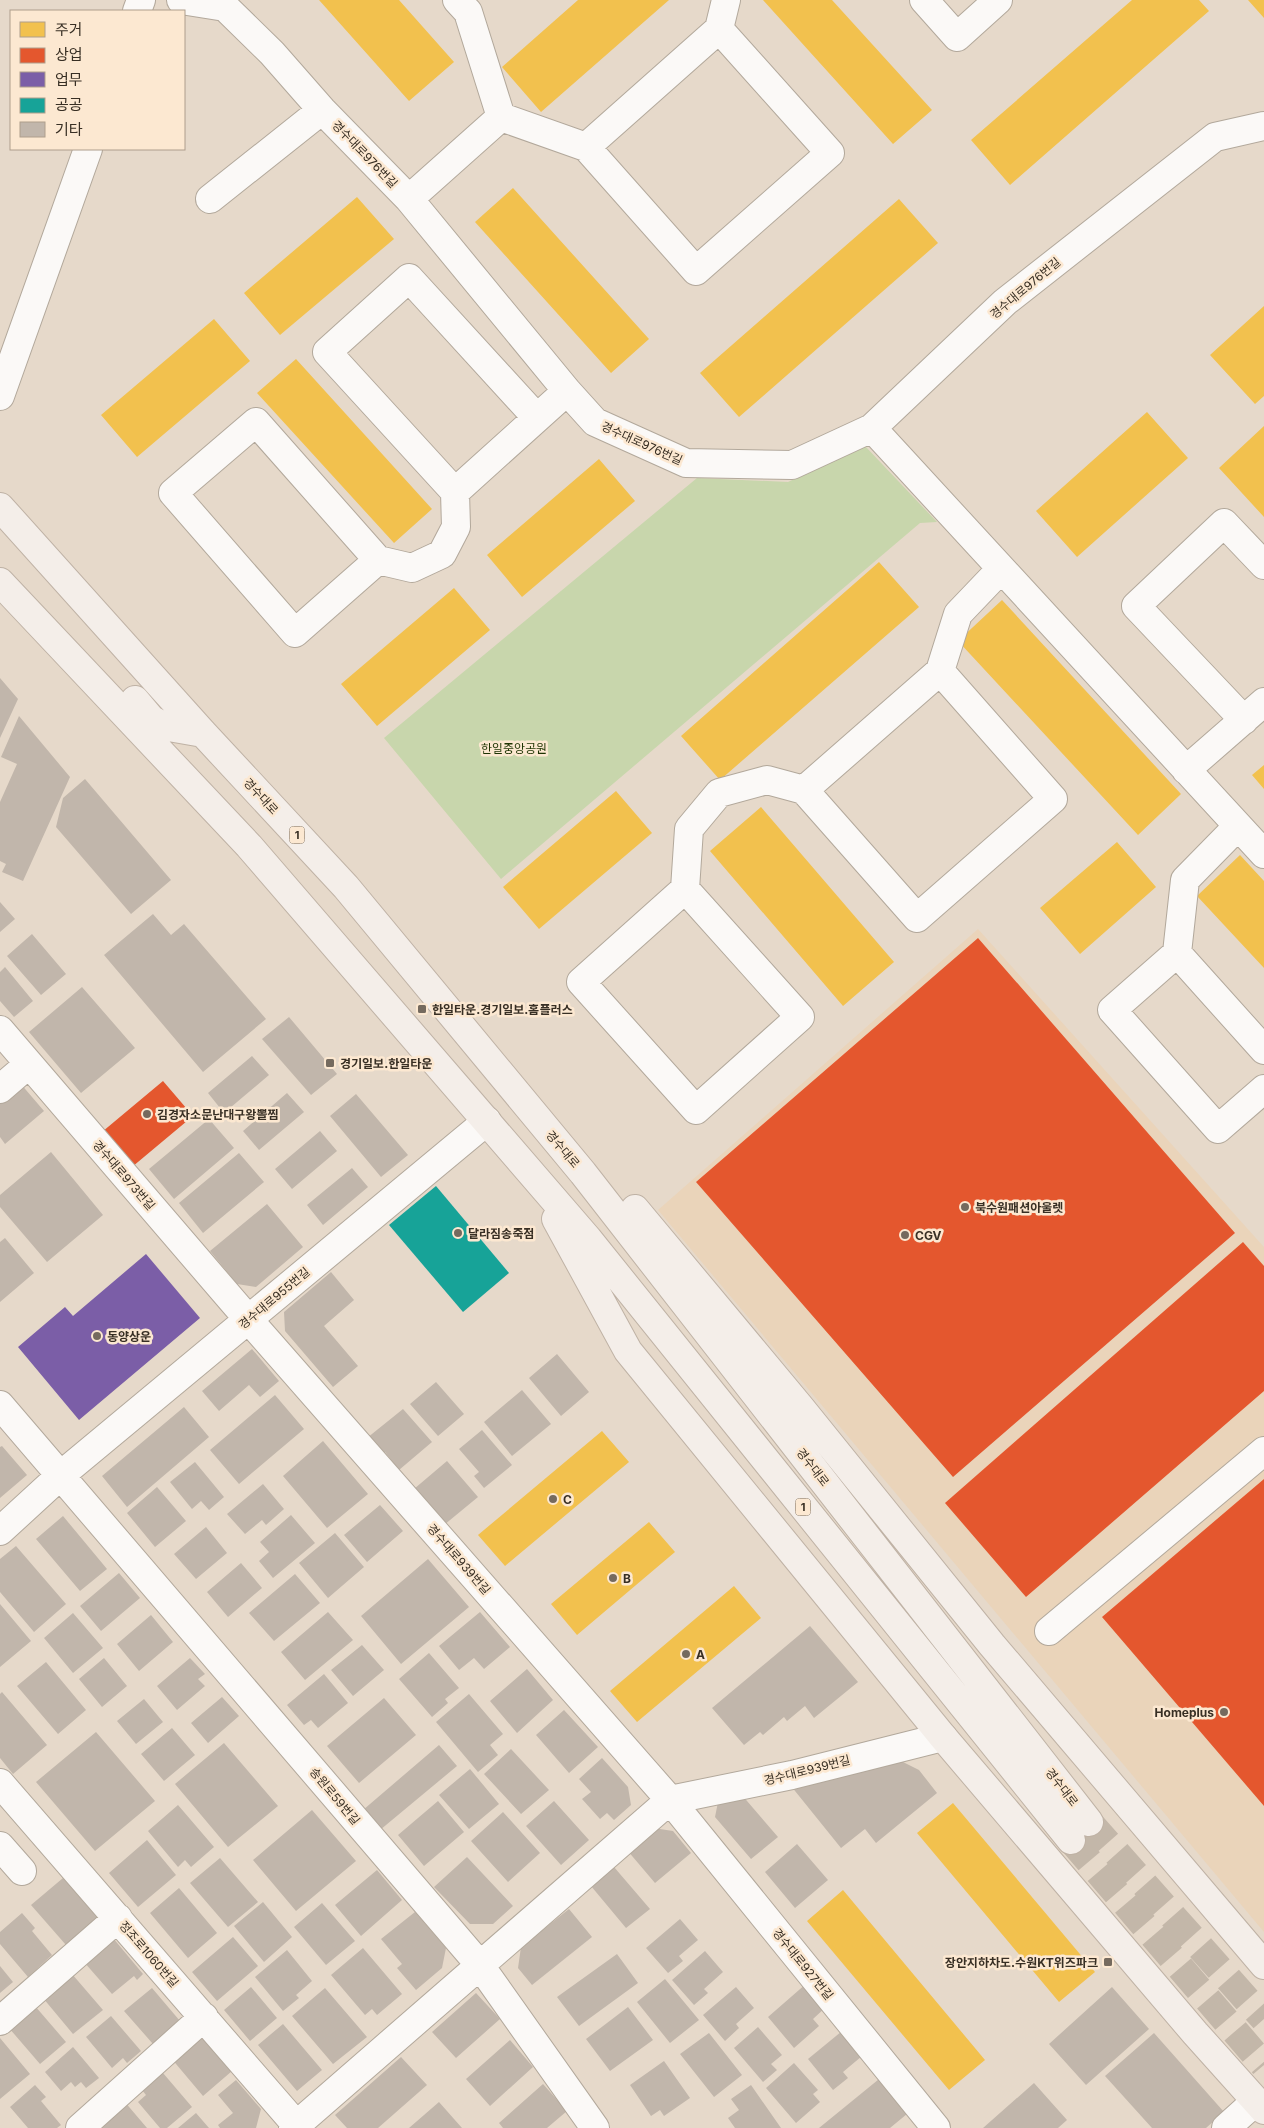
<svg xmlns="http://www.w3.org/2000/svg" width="1264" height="2128" viewBox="0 0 1264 2128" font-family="Inter,'Noto Sans KR',sans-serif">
  <rect width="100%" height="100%" fill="#e6d9ca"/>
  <path fill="#ead4ba" d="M978,929L1264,1247V1932L658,1210Z"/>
  <path fill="#c8d6ac" d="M865,446L937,522L920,523L501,879L384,738L697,478L788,482Z"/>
  <path fill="#f2c14e" d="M319,0H399L454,62L409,101Z
    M578,0H669L541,112L502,67Z
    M763,0H832L932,110L893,144Z
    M1132,0H1199L1209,11L1010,185L971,140Z
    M1248,0H1264V18Z
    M513,188L649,339L611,373L475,222Z
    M357,197L394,239L280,335L244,293Z
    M899,199L938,243L739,417L700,373Z
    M1264,306V396L1255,404L1210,355Z
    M214,319L250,361L137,457L101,415Z
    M296,359L432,509L394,543L257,393Z
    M1147,412L1188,458L1077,557L1036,511Z
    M1264,426V517L1219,468Z
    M599,459L635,501L522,597L487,555Z
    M879,562L919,607L720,780L681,736Z
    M454,588L490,630L377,726L341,684Z
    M1002,600L1181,794L1138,835L958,641Z
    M1264,765V789L1252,775Z
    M616,791L652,833L539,929L503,887Z
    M761,807L894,962L843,1006L710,851Z
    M1117,842L1156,887L1080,954L1040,908Z
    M1240,855L1264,881V968L1197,896Z
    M602,1431L629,1462L505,1566L478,1535Z
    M649,1522L675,1552L577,1635L551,1604Z
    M734,1586L761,1618L637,1722L610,1691Z
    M953,1803L1095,1972L1059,2002L917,1833Z
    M843,1890L985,2060L949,2090L807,1921Z"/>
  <path fill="#e4572e" d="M978,938L1235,1233L953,1477L696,1182Z
    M163,1081L193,1116L126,1172L96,1137Z
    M1243,1242L1264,1266V1391L1026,1597L945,1503Z
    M1264,1479V1806L1102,1617Z"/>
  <path fill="#7b5ea7" d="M146,1254L200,1318L79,1420L18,1347L65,1307L73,1316Z"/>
  <path fill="#17a398" d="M436,1186L509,1273L463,1312L389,1225Z"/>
  <path fill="#c1b6ab" d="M0,678L18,699L0,738Z
    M19,716L70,777L23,881L2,872L6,864L0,861V802L17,764L1,757Z
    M85,779L171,880L131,914L56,827L63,798Z
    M0,902L15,919L0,932Z
    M153,914L171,935L184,924L266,1019L203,1072L104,955Z
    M32,934L66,974L41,995L7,956Z
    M5,967L33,1001L14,1017L0,1001V972Z
    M82,987L135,1048L81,1093L29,1032Z
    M289,1017L337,1074L311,1095L262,1039Z
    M252,1056L269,1075L224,1113L208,1093Z
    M20,1083L44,1111L5,1144L0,1137V1099Z
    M287,1093L304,1112L259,1150L243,1131Z
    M356,1094L408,1155L381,1177L330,1116Z
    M209,1119L234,1148L174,1199L149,1169Z
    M320,1131L337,1151L292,1189L275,1169Z
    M51,1152L103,1215L47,1262L0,1207V1195Z
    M239,1153L264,1182L203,1233L179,1203Z
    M352,1168L368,1187L323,1225L307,1205Z
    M267,1204L303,1247L256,1287L237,1284L210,1251Z
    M5,1238L34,1273L0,1302V1242Z
    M331,1272L354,1300L324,1326L358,1366L333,1387L285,1331L284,1312Z
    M252,1349L279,1381L260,1397L249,1385L219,1411L202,1391Z
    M557,1354L589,1392L561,1416L529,1378Z
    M436,1382L464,1414L438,1436L410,1404Z
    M522,1390L551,1424L512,1456L484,1422Z
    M275,1395L304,1429L239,1484L210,1450Z
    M184,1407L209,1437L127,1507L102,1476Z
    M403,1409L432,1442L399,1470L385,1452L382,1455L367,1438Z
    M482,1430L512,1465L484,1488L474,1476L479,1472L459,1449Z
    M323,1441L368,1494L327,1528L283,1476Z
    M2,1446L27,1475L0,1498V1447Z
    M447,1461L478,1497L444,1525L414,1489Z
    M195,1462L224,1497L209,1510L201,1501L192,1509L170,1482Z
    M263,1484L284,1509L266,1525L262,1520L245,1534L227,1514Z
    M157,1487L186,1521L155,1547L127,1513Z
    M380,1505L403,1531L367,1562L344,1535Z
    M291,1515L315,1543L273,1578L259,1561L269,1552L260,1542Z
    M63,1516L107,1569L80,1591L36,1539Z
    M206,1527L227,1553L196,1579L174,1554Z
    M335,1533L364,1567L328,1598L299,1563Z
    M16,1546L66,1604L34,1632L0,1592V1559Z
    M428,1559L469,1607L401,1664L361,1616Z
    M241,1563L262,1588L228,1617L207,1592Z
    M119,1573L140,1598L101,1631L80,1606Z
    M295,1574L320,1603L274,1641L249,1613Z
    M0,1604L31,1641L0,1667Z
    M328,1612L353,1640L305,1680L281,1652Z
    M480,1612L510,1647L484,1669L474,1658L459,1670L439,1646Z
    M73,1613L103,1648L73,1673L44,1638Z
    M151,1615L173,1642L139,1671L117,1644Z
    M810,1626L858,1682L814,1718L805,1706L787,1721L784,1717L763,1735L760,1732L744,1745L712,1708Z
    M362,1645L384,1670L353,1696L331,1670Z
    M429,1653L459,1688L445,1699L448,1703L432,1717L399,1679Z
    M104,1658L127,1686L102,1707L79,1679Z
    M190,1658L205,1674L198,1679L205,1686L177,1710L157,1686Z
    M46,1662L86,1710L58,1734L17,1686Z
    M527,1669L553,1700L517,1733L490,1701Z
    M324,1674L348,1703L318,1728L311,1720L304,1725L287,1705Z
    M2,1692L47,1745L13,1774L0,1758V1694Z
    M469,1694L503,1734L490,1745L498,1755L478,1772L436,1722Z
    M222,1697L239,1716L208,1743L191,1723Z
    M384,1698L416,1735L359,1783L327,1746Z
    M144,1699L163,1722L136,1744L117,1721Z
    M564,1710L598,1747L569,1773L536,1735Z
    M172,1728L195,1755L164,1781L141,1754Z
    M96,1732L155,1801L95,1851L36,1782Z
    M224,1743L278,1806L228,1847L175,1784Z
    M439,1745L457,1766L380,1830L363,1810Z
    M511,1749L549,1790L521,1814L484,1774Z
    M602,1758L628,1787L631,1805L614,1820L607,1813L600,1819L582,1799L591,1792L579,1779Z
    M901,1761L919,1770L937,1793L876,1843L865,1829L841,1848L791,1786Z
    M470,1769L499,1804L469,1829L439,1795Z
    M741,1794L778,1837L751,1859L715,1817L719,1797Z
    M438,1801L464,1832L424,1866L398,1835Z
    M554,1801L589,1840L561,1865L526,1826Z
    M178,1805L214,1847L191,1867L185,1860L178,1867L148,1831Z
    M312,1810L356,1861L296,1911L253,1860Z
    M503,1812L540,1853L508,1882L471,1841Z
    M653,1828L673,1831L691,1853L655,1883L627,1850Z
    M147,1840L176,1875L138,1907L109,1873Z
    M797,1844L828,1880L795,1908L765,1872Z
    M467,1857L513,1906L493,1924H470L434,1887Z
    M220,1858L258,1902L228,1927L190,1883Z
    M614,1867L650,1909L626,1928L591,1886Z
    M377,1870L402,1900L361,1936L335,1905Z
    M63,1878L98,1918L66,1945L31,1905Z
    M179,1888L217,1933L188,1958L150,1913Z
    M263,1902L292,1937L264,1962L234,1926Z
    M322,1903L355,1941L326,1965L294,1927Z
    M569,1909L592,1937L532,1985L518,1968L521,1947Z
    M415,1912L446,1948L442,1968L416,1990L397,1968L402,1964L381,1939Z
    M22,1913L35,1928L32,1931L52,1955L28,1977L0,1944V1932Z
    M680,1919L698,1940L679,1956L683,1961L668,1973L646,1948Z
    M233,1937L258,1966L217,2001L192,1972Z
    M113,1938L143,1974L137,1980L134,1976L112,1994L84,1962Z
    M363,1948L402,1994L377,2015L372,2009L365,2015L331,1975Z
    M287,1950L312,1981L296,1995L299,1998L283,2011L255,1977Z
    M705,1951L723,1972L704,1989L708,1993L694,2005L672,1980Z
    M617,1954L638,1983L579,2026L557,1997Z
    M0,1966L13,1982L0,1993Z
    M72,1974L103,2010L73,2034L43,1998Z
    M665,1979L699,2020L670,2043L637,2002Z
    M807,1983L827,2006L813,2019L819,2026L794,2048L768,2017Z
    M251,1987L277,2018L250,2041L224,2010Z
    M736,1987L754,2008L736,2024L739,2028L725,2041L703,2015Z
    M1112,1987L1149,2029L1086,2085L1049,2044Z
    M152,1988L180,2021L153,2044L124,2011Z
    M325,1988L367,2037L333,2064L292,2016Z
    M476,1993L500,2019L456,2058L432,2032Z
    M35,2006L66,2042L40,2064L9,2028Z
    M628,2007L653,2040L610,2071L586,2039Z
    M111,2016L141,2051L127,2063L123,2058L112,2068L86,2037Z
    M283,2024L322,2070L297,2091L258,2045Z
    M758,2027L782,2055L771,2064L777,2070L763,2082L734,2048Z
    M847,2027L868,2051L843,2072L848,2078L833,2090L808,2059Z
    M709,2033L742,2075L714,2097L680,2054Z
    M1154,2033L1224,2112L1206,2128H1152L1105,2076Z
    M200,2034L232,2071L203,2096L171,2058Z
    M0,2038L30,2074L0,2099Z
    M510,2040L533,2067L490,2106L466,2079Z
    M73,2047L99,2078L86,2088L81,2082L75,2087L71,2082L61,2091L45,2072Z
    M401,2057L427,2085L378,2128H347L335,2115Z
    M664,2061L690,2098L664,2116L660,2110L651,2116L630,2085Z
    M794,2063L818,2090L813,2094L820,2102L796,2123L766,2088Z
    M163,2073L192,2107L167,2128H160L138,2102L146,2095L142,2090Z
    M884,2075L913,2109L890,2128H819Z
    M236,2080L261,2109L256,2128H220L218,2125L233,2113L218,2095Z
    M1034,2083L1067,2120L1058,2128H983Z
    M543,2084L567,2111L547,2128H503L499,2123Z
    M35,2085L46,2097L41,2101L61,2125L57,2128H28L10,2107Z
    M751,2085L781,2128H735L728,2118L739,2110L731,2099Z
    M124,2101L147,2128H101L98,2124Z
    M439,2102L462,2128H409Z
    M196,2113L209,2128H178Z"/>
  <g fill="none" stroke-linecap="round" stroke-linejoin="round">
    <path stroke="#c3b7a9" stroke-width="28" stroke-dasharray="28 14" stroke-linecap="butt" d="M1089,1822L1264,2019
      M1071,1840L1264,2065"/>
    <g stroke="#b2a89b" stroke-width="30">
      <path id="minor" d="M181,0L225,7L272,53L322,110L409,199L567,391L595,422L686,463L792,465L872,428L1005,302L1215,137L1264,126
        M924,0L957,37L998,0
        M137,11L141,0
        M719,29L726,0
        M501,117L586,147L719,29L830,153L696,271L586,147
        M210,199L322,110
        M409,199L501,117L468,12L457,0
        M0,396L88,149
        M537,418L409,278L327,352L455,492L567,391
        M872,428L1264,854
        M378,560L256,422L173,493L295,633L378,560L412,568L442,554L456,527L455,492
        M940,671L1053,799L917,918L804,790L940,671L958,614L1001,569
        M1244,720L1136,606L1224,523L1264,565
        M1186,770L1264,702
        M1238,826L1185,880L1177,953L1112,1010L1218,1129L1264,1089
        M685,889L581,982L696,1110L800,1017L685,889L689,829L719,793L767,780L804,790
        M1177,953L1264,1050
        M0,1030L248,1319L670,1800L936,2128
        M0,1089L29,1064
        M0,1405L479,1964L595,2128
        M0,1531L61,1475L487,1121
        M1049,1631L1264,1451
        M0,1783L299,2128
        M0,1846L22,1871
        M0,2021L118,1918
        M80,2128L204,2017
        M293,2128L670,1800L792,1775L943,1737
        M1226,2128L1256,2101"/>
    </g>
    <g stroke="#bfb2a5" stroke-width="30">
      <path id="major" d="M0,507L203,733L346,887L583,1173L1089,1822
        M0,582L249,846L588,1239L1071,1840
        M135,700L151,719L163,726L203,733
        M635,1209L800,1407L992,1645L1264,1965
        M556,1219L628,1351L943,1737L1195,2033L1264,2110"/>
    </g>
    <use href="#minor" stroke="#fbf9f7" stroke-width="28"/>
    <use href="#major" stroke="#f4eee9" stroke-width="28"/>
  </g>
  <g fill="#756a5e" stroke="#fce8d1" stroke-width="2">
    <rect x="417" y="1004" width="10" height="10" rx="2.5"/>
    <rect x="325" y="1058" width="10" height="10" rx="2.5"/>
    <circle cx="147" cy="1114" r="5"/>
    <circle cx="965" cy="1207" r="5"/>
    <circle cx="458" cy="1233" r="5"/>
    <circle cx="905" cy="1235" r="5"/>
    <circle cx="97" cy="1336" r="5"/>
    <circle cx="553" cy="1499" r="5"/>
    <circle cx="613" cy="1578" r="5"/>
    <circle cx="686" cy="1654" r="5"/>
    <circle cx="1224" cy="1712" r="5"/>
    <rect x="1103" y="1957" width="10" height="10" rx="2.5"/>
  </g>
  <g text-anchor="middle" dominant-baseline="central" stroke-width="5" stroke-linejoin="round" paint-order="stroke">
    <g fill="#fce8d1" stroke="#736658" stroke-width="1">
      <rect x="289.5" y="826.5" width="15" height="17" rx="4"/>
      <rect x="795.5" y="1498.5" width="15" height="17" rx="4"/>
    </g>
    <g font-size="11" font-weight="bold" fill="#382f24">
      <text x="297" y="835">1</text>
      <text x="803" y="1507">1</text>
    </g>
    <g font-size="12" fill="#382f24" stroke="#fce8d1">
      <text transform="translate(365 154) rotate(46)">경수대로976번길</text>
      <text transform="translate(1025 288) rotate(-40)">경수대로976번길</text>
      <text transform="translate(642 443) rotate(24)">경수대로976번길</text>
      <text transform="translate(261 796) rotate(47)">경수대로</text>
      <text transform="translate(563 1149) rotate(50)">경수대로</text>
      <text transform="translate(124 1175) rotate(49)">경수대로973번길</text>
      <text transform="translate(274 1298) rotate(-40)">경수대로955번길</text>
      <text transform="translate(813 1467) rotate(52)">경수대로</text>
      <text transform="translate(459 1559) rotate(49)">경수대로939번길</text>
      <text transform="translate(807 1770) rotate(-14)">경수대로939번길</text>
      <text transform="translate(1062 1787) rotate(52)">경수대로</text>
      <text transform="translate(335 1796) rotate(50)">송원로59번길</text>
      <text transform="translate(149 1954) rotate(49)">정조로1060번길</text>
      <text transform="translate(803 1964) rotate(51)">경수대로927번길</text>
    </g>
    <g font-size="12" fill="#1e3403" stroke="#fce8d1">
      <text x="514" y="748">한일중앙공원</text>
    </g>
    <g font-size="12" font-weight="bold" fill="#382f24" stroke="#fce8d1" text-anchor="start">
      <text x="432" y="1009">한일타운.경기일보.홈플러스</text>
      <text x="340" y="1063">경기일보.한일타운</text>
      <text x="157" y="1114">김경자소문난대구왕뽈찜</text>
      <text x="975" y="1207">북수원패션아울렛</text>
      <text x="468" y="1233">달라짐송죽점</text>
      <text x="915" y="1235">CGV</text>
      <text x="107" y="1336">동양상운</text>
      <text x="563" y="1499">C</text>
      <text x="623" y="1578">B</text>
      <text x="696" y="1654">A</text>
      <text x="1214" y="1712" text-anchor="end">Homeplus</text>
      <text x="1098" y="1962" text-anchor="end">장안지하차도.수원KT위즈파크</text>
    </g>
  </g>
  <rect x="10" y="10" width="175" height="140" fill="#fce8d1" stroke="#ae9e8c"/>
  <rect x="20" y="22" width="25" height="15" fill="#f2c14e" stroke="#ae9e8c"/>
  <text x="55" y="35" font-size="15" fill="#382f24">주거</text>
  <rect x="20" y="48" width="25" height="15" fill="#e4572e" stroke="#ae9e8c"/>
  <text x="55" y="60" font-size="15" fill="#382f24">상업</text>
  <rect x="20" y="72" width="25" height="15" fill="#7b5ea7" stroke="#ae9e8c"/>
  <text x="55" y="85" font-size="15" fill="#382f24">업무</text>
  <rect x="20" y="98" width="25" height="15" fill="#17a398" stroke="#ae9e8c"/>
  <text x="55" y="110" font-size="15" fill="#382f24">공공</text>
  <rect x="20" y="122" width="25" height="15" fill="#c1b6ab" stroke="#ae9e8c"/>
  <text x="55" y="135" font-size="15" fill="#382f24">기타</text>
</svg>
